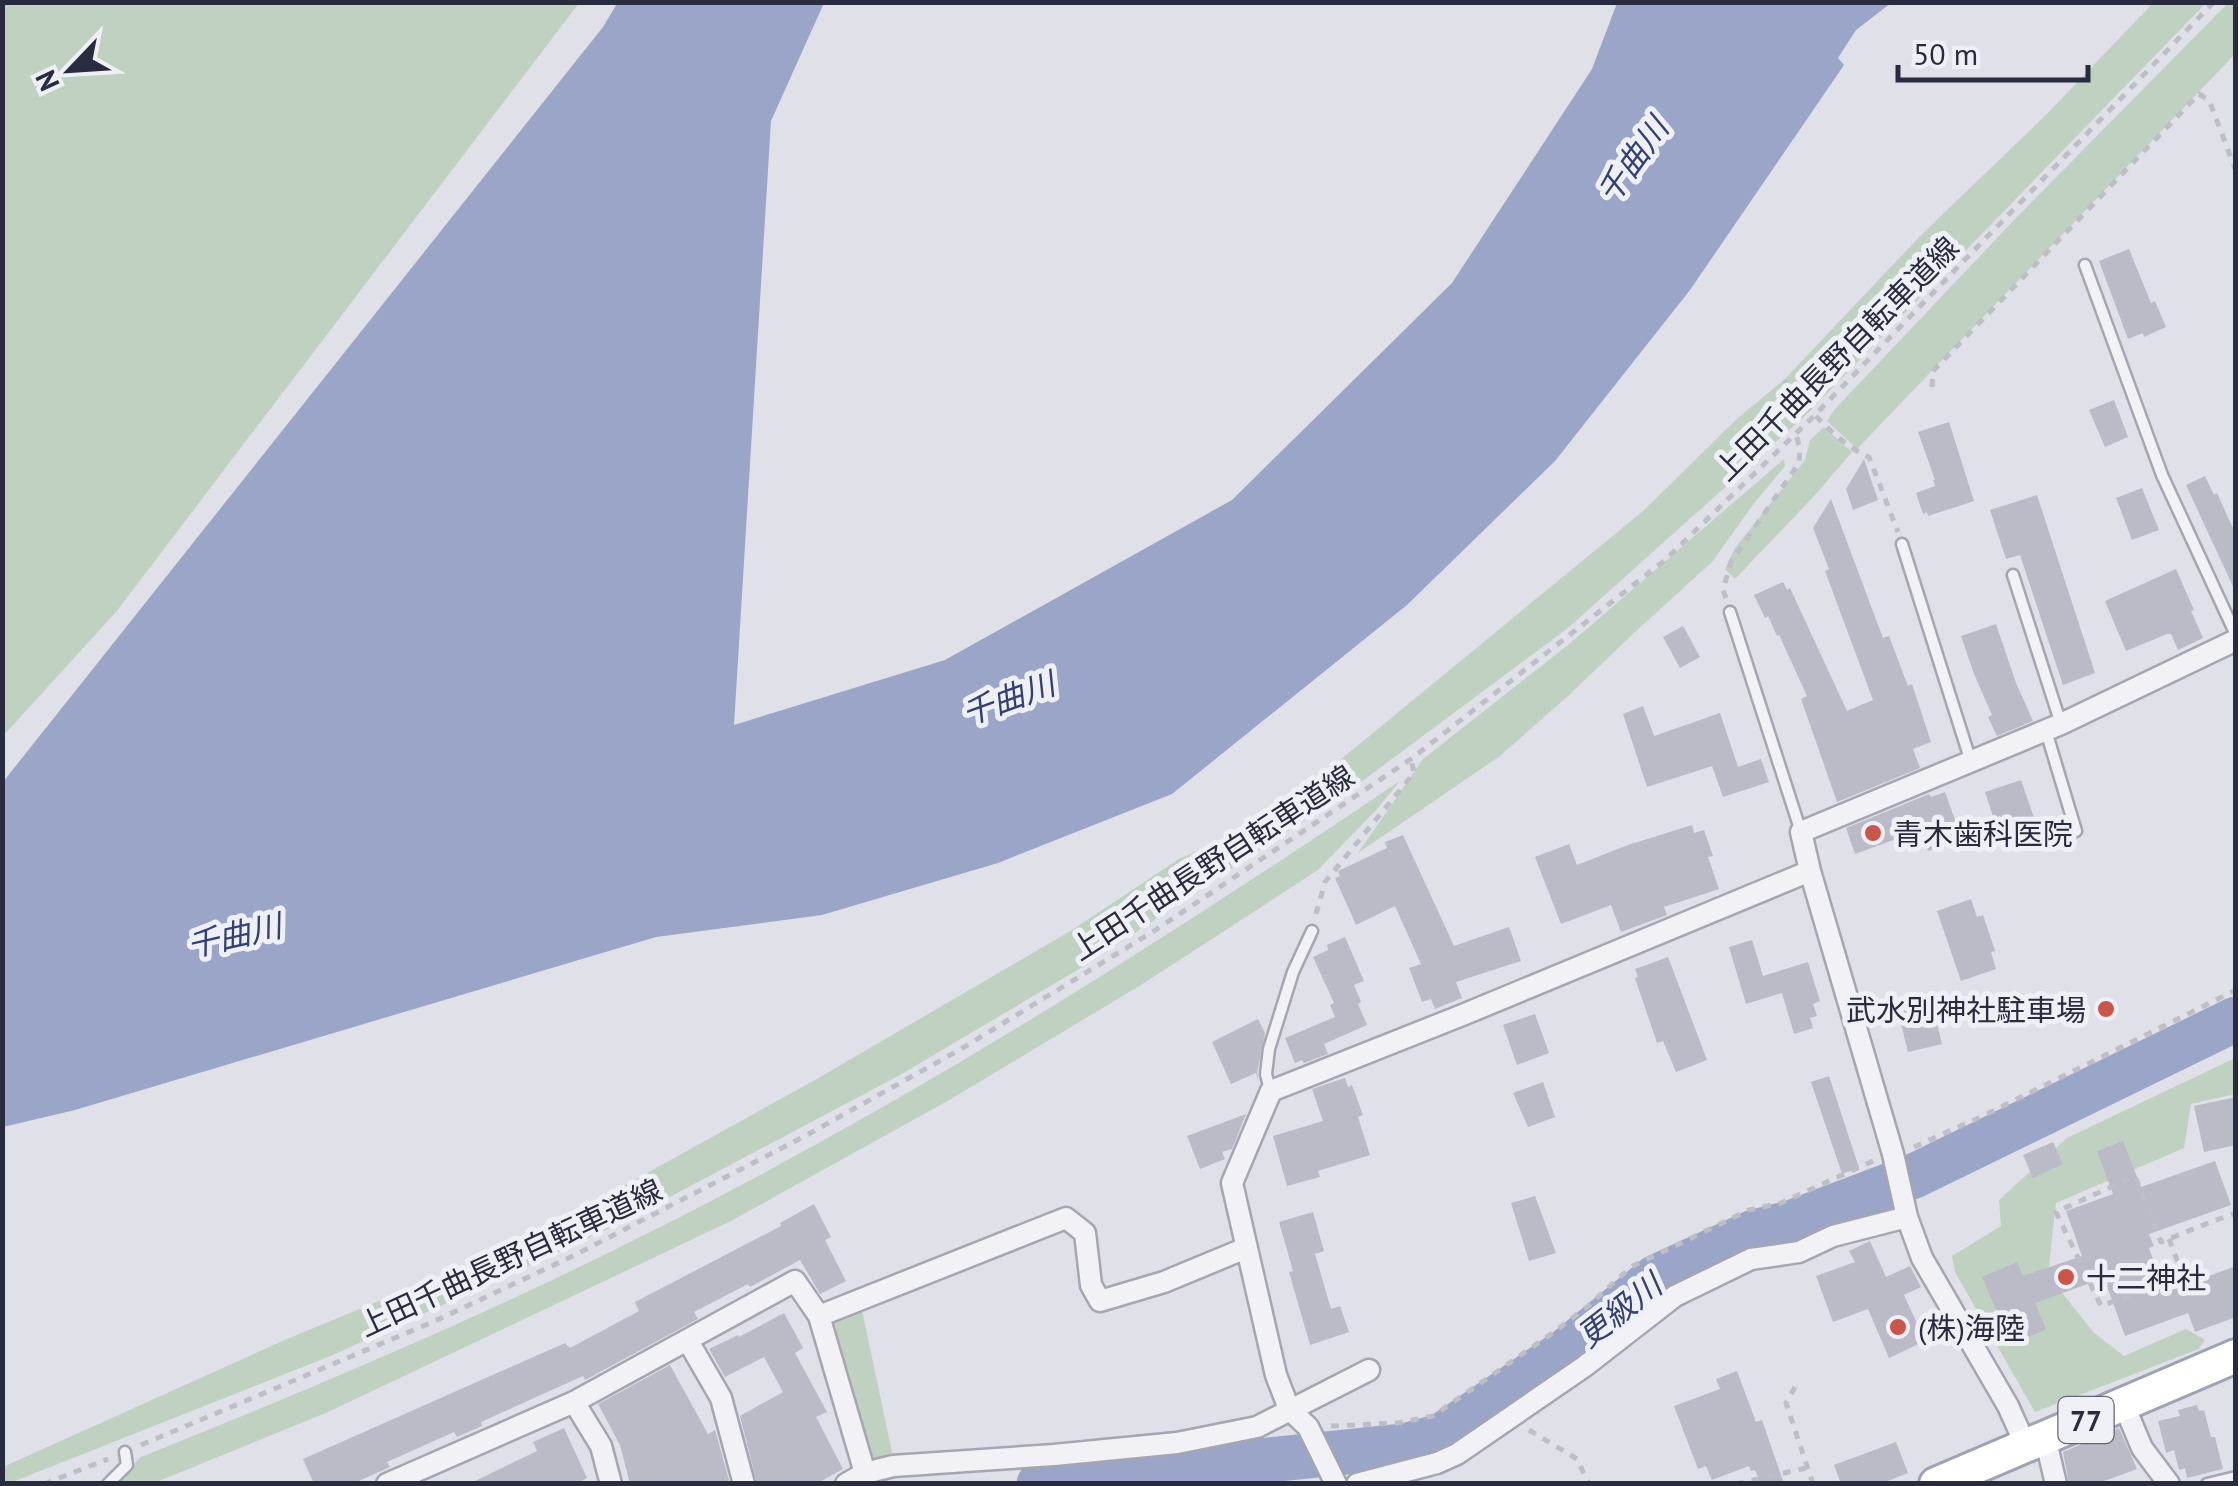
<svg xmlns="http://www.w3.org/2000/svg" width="2238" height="1486" viewBox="0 0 2238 1486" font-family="'PT Sans','Noto Sans JP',sans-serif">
  <rect width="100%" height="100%" fill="#dfe0e8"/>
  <path fill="#c1d1c1" d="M3,2L579,3L116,612L3,736Z
    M2153,3H2206L1808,413L1568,628L1361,782L1091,962L900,1075L619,1224L333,1355L10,1483H3V1467L287,1339L481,1259L629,1183L815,1080L1072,930L1179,859L1244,829L1334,765L1643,511L1739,417L1784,380L1920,236L2046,115Z
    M2228,3H2235V54L1857,449L1827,421L1834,410L2017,217Z
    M1824,427L1852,452L1816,494L1735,579L1725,569L1735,548L1805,460L1810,440Z
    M1784,459L1785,466L1752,506L1712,562L1635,632L1568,696L1500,756L1358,853L1423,759L1568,645Z
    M1400,781L1376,810L1318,870L1141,985L951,1099L731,1221L328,1412L154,1483H116L141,1457C311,1389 480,1318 644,1235C907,1104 1157,945 1400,781Z
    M2235,1058V1094L2191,1104L2184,1148L2056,1203L2048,1275L2094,1333L2124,1356L2186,1329L2205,1340L2199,1349L2035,1412L1955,1272L1952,1256L2001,1226L1999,1200L2067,1138Z
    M862,1310L893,1457L877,1459L869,1456L832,1326L834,1321Z"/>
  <path fill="#9ba5c7" d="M618,2L824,3L771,121L734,725L945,660L1232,500L1452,283L1592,69L1617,3H1891L1856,30L1838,58L1844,65L1690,290L1555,461L1407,605L1172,794L998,863L822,915L656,937L75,1110L3,1127V782L603,27Z"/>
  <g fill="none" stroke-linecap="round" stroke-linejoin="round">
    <path stroke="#9ba5c7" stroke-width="45" d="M1039,1484L1404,1446L1441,1436L1567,1350L1656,1277L1754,1232L1790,1223L1914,1176L2236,1019"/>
  </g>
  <path fill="#babbc7" d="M2129,249L2151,303L2155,301L2166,327L2144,337L2143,333L2128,339L2099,261Z
    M2114,400L2128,437L2105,447L2089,410Z
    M1949,422L1974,501L1928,516L1927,512L1923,514L1916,493L1935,486L1933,480H1935L1918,432Z
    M1864,459L1878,500L1853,510L1846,489Z
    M2205,476L2214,495L2217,493L2236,535V593L2186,485Z
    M2142,488L2159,530L2132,540L2116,498Z
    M2037,495L2095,673L2063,685L2020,555L2006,559L1990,510Z
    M1831,499L1883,638L1889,636L1908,686L1912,684L1931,742L1913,749L1920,768L1837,802L1801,699L1807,696L1779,635L1777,636L1768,616L1765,618L1754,595L1783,582L1787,590L1790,588L1847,711L1873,700L1825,571L1829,569L1813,528Z
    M2176,569L2194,610L2191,611L2203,638L2178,650L2171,634H2167L2126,651L2105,601Z
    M1996,624L2016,683L2033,721L1997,736L1988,717L1992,715L1974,674L1961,636Z
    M1683,626L1700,657L1680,668L1663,637Z
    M1643,706L1654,736L1720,713L1738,767L1761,759L1769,782L1723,797L1712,766L1647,787L1623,714Z
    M2021,780L2041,838L2004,850L1985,792Z
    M1945,792L1962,839L1928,851L1921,830L1855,854L1846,828L1929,794L1931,797Z
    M1692,825L1694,833L1704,830L1713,856L1708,857L1719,889L1664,907L1667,915L1621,932L1611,905L1561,924L1535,857L1569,844L1577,865L1628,845Z
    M1403,835L1454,946L1509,927L1521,961L1456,982L1462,998L1435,1009L1431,999L1422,1002L1409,968L1421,964L1395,906L1356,925L1335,878L1340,876L1338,871L1387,848L1385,842Z
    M1971,899L1977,917L1983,915L1995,951L1991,952L1996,969L1961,981L1937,911Z
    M1345,937L1364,981L1354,985L1361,1002L1358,1004L1367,1025L1324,1044L1328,1054L1304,1063L1302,1060L1295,1063L1285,1038L1335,1017L1330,1005L1334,1003L1313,957L1328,950L1327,945Z
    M1752,940L1763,976L1808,962L1820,1001L1813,1004L1817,1016L1810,1018L1813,1028L1794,1034L1782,993L1746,1004L1729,947Z
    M1668,957L1707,1060L1676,1072L1663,1041L1657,1043L1635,978L1638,977L1635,969Z
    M1932,1003L1942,1044L1908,1052L1898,1012Z
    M1535,1014L1549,1053L1517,1065L1503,1025Z
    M1258,1019L1265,1033L1257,1073L1259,1084L1256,1073L1231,1084L1212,1042Z
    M1829,1076L1859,1168L1842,1174L1811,1082Z
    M1345,1078L1348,1087L1352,1085L1363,1115L1358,1117L1370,1155L1318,1171L1320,1177L1287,1186L1273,1136L1323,1121L1312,1089Z
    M1543,1082L1555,1117L1528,1127L1513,1093Z
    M2236,1097V1145L2204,1152L2194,1106Z
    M1246,1114L1232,1149L1222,1152L1225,1159L1200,1169L1187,1136Z
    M2123,1141L2141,1187L2215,1161L2231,1205L2149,1234L2154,1246L2149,1248L2164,1290L2169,1288L2170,1290L2236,1266V1317L2195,1332L2188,1313L2125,1336L2104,1278L2035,1303L2046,1329L2011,1345L1982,1277L2017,1262L2023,1276L2082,1256L2066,1211L2113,1194L2097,1151Z
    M2053,1142L2063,1164L2033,1178L2023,1155Z
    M1535,1196L1556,1253L1529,1261L1511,1203Z
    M814,1204L831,1237L825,1240L846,1281L820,1294L800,1260L750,1287L748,1284L694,1312L698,1319L585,1380L583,1376L481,1422L482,1426L457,1437L454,1432L387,1462L390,1467L352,1484H314L303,1459L565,1343L570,1348L639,1311L635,1302L781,1226L780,1223Z
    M1313,1212L1324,1251L1315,1254L1331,1309L1340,1306L1349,1332L1310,1345L1289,1272L1293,1271L1279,1222Z
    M1870,1241L1886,1277L1910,1266L1921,1287L1904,1295L1925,1341L1889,1358L1868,1309L1833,1322L1816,1276L1855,1262L1849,1251Z
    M784,1313L803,1348L795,1353L827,1412L816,1417L843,1469L816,1484H757L740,1416L783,1392L764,1357L725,1377L709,1349L738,1335L739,1337Z
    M670,1365L708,1434L715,1430L730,1484H630L620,1445L598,1404Z
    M1737,1371L1756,1422L1762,1420L1784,1484H1761L1755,1470L1751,1471L1749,1466L1712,1480L1706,1466L1698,1469L1674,1406L1720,1389L1716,1379Z
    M2197,1405L2199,1411L2204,1410L2211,1437H2215L2223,1469L2187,1478L2185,1468L2179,1470L2174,1450L2166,1453L2158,1421L2180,1416L2178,1410Z
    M564,1428L587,1478L576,1484H469L537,1451L533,1442Z
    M2119,1428L2137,1469L2096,1484H2069L2063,1452Z
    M1896,1442L1908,1473L1880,1484H1841L1834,1465Z"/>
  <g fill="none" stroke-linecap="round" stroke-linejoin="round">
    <g stroke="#a5a6b2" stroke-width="15">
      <path id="lane" d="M2085,265L2162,475L2236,635
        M1902,544L1971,762
        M2013,575L2061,724
        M1730,612L1801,832
        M2046,731L2076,831
        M1270,1090L1266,1074L1269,1049L1293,972L1312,931
        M108,1484L127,1465L125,1452
        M2207,1484L2236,1477"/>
    </g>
    <g stroke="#a5a6b2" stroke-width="25">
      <path id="street" d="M819,1316L1066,1218L1085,1233L1091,1285L1100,1301L1164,1282L1246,1248
        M688,1341L721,1398L744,1484
        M574,1402L601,1446L611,1484
        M2124,1405L2142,1448L2169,1484
        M2045,1437L2056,1484
        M2026,1446L2008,1406L1922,1258L1907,1217L1893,1154L1810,871L1801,832L2061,724L2236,640
        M387,1484L574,1402L795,1281L819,1316L865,1473
        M846,1484L865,1473L893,1466L1054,1455L1177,1443L1257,1427L1369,1370
        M1336,1484L1308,1427L1289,1409L1276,1375L1232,1183L1271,1091L1460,1016L1810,871
        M1357,1484L1437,1463L1457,1454L1585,1366L1675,1296L1751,1259L1799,1252L1833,1236L1907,1217"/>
    </g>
    <g stroke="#9fa2b3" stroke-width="38">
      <path id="primary" d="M1936,1484L2236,1356"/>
    </g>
    <path stroke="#bebec6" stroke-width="5" stroke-dasharray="8 8" stroke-linecap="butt" d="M1784,380C1807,406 1837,444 1869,457L1898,532
      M1932,387L1933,371L2199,94L2209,100L2236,171
      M1726,598L1723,590L1731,562L1799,463L1800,448L1796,435
      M1316,914L1325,882L1414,773L1411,759
      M1914,1147L1985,1115L2236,990
      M2169,1239L2183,1276L2101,1306L2056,1212L2135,1176L2161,1242C2186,1232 2210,1222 2236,1213
      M1795,1387L1786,1403L1813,1484
      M1331,1426L1398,1423L1433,1416L1554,1332L1588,1306L1631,1267L1749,1210L1781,1203L1875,1160
      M1529,1430L1577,1459L1589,1484
      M141,1445L435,1321L575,1255L807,1135L961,1049L1154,931L1411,759L1664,561L1815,415L2214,2
      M44,1484L108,1459
      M1736,1484L1806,1468"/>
    <use href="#lane" stroke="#f2f2f6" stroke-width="10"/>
    <use href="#street" stroke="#f2f2f6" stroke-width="20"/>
    <use href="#primary" stroke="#fff" stroke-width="32"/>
  </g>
  <g fill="#c95649" stroke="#eff0f6" stroke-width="4">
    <circle cx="1873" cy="833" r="10"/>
    <circle cx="2106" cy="1009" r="10"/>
    <circle cx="2066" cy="1277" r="10"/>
    <circle cx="1898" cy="1327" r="10"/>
  </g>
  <g text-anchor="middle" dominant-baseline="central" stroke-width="10" stroke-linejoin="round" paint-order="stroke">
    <rect fill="#eff0f6" stroke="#646675" stroke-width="2.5" x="2058.5" y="1397" width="55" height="46" rx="8"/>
    <g font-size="28" font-weight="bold" fill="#292b3e">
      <text x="2086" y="1420">77</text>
    </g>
    <g font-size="30" fill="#292b3e" stroke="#eff0f6">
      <text transform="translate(1836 358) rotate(-45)">上田千曲長野自転車道線</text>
      <text transform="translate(1212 862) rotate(-33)">上田千曲長野自転車道線</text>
      <text transform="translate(510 1257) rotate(-25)">上田千曲長野自転車道線</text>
    </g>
    <g font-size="30" fill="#292b3e" stroke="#eff0f6" text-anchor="start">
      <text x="1893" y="833">青木歯科医院</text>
      <text x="2086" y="1009" text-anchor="end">武水別神社駐車場</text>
      <text x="2086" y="1277">十二神社</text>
      <text x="1918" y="1327">(株)海陸</text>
    </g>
    <g font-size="32" font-style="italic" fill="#344071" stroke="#eff0f6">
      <text transform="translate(1632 160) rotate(-54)">千曲川</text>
      <text transform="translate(1008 698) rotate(-20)">千曲川</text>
      <text transform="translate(234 935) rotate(-13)">千曲川</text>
      <text transform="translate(1619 1310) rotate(-38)">更級川</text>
    </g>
  </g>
  <rect width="2238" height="1486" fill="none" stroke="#292b3e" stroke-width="10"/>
  <g transform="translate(70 70) rotate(245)" stroke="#eff0f6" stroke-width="8" paint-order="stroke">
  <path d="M0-8L18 38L0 25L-18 38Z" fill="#292b3e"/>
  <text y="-15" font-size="28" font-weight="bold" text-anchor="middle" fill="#292b3e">N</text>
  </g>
  <path d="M1898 65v15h190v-15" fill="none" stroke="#292b3e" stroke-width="5"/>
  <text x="1913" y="65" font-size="30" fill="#292b3e" stroke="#eff0f6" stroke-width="8" paint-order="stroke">50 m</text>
</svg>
